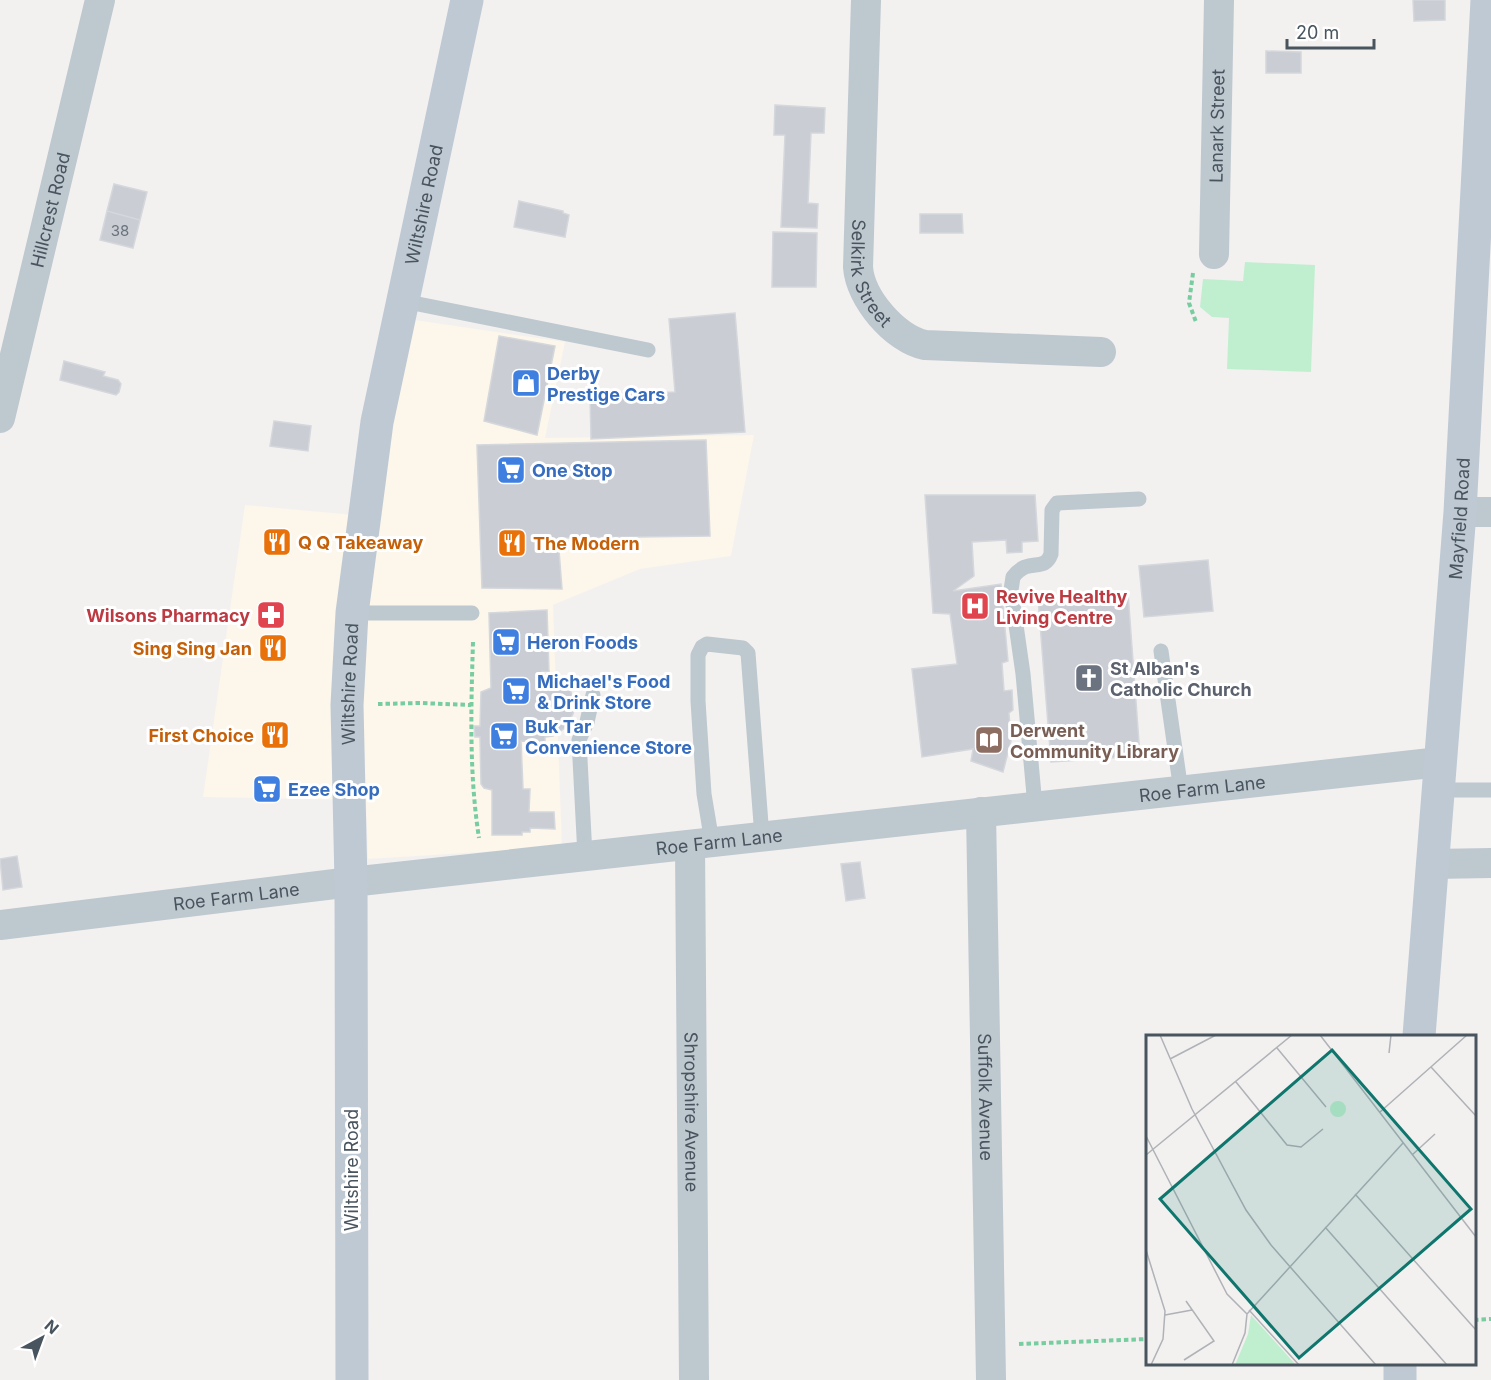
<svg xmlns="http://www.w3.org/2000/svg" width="1491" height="1380" viewBox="0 0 1491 1380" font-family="Inter,sans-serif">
  <rect width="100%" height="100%" fill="#f3f0f0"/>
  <path fill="#fcf6eb" d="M408,319L565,342L545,438L754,435L731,556L640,569L553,605L562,847L368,859L366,800L203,797L245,505L376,517Z"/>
  <path fill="#c0efd0" d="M1245,262L1315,265L1311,372L1227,369L1229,318L1212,317L1200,307L1203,279L1243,281Z"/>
  <path fill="#cacdd3" stroke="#d4d7db" stroke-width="1.5" d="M1413,0H1445V20L1414,21Z
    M1266,51L1301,52V73H1266Z
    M775,105L825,108L824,133H811L808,203L818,204L817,228L781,227L785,135H774Z
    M114,184L147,192L140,220L107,211Z
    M519,201L563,211V213L569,215L565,237L514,227Z
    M107,211L140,220L133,248L100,240Z
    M920,214H962L963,233H920Z
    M773,232L817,233L816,287H772Z
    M735,313L745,432L591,439L590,393L675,392L669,319Z
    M499,336L555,346L537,435L484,421Z
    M64,361L105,372L103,376L118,380L121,384L119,392L116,395L60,380Z
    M274,421L311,426L308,451L270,446Z
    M706,440L710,536L558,538L562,589L482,588L477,445Z
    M925,495H1035L1038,541L1022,542V552L1007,553L1006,540L972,542L974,576L953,591L1001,584L1008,661L1002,663L1004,691L1012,690L1013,710L1009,713L1011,741L1003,772L971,761L973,749L922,757L912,669L957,664L950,614L933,613Z
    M1208,560L1213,611L1144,617L1139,566Z
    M1128,593L1140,756L1051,762L1038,599Z
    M547,610L549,672L542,671V674L553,675L569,686L575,705L573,714L565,728L553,736L545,737V742L521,741L523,789H530L529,812H554L555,829L530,828V832H522V835H492V790L484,788L481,784L480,737H475L474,726H480L481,692L491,688L489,613Z
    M17,856L22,887L3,890L0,859Z
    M860,862L865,898L846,901L841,864Z"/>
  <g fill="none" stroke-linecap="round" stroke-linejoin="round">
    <path stroke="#78cda0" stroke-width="4" stroke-dasharray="4.5 3" stroke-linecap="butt" d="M1193,273L1189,303L1196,322
      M473,642C471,707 469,774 479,838
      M378,704L420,703L471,705
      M1474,1320L1491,1319
      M1019,1344L1148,1339"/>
    <path stroke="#bec8cf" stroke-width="15" d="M403,301L648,350
      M352,613H472
      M1161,651L1181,791
      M1438,790H1491
      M1035,806L1023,674L1011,590L1013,577C1016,573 1020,569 1025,567C1037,563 1046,568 1051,554L1052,510L1057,503L1139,499
      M712,842L704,794L698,701V655L702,647L707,644L743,648L748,653L762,837
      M585,856L579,740L587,722L593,695"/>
    <g stroke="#bec8cf" stroke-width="30">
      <path id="s1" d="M866,0L858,267C860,298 895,339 925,345L1101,352"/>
      <path id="s2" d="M1214,254L1219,0"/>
      <path id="s3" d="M0,418L100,0"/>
      <path d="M1460,512H1491"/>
      <path id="s4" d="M981,812L991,1380"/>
      <path id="s5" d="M690,845L694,1380"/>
      <path d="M1433,864L1491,863"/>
      <path id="s6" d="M0,925L351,882L1440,762"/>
    </g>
    <g stroke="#bec9d4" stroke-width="33">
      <path id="s7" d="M1419,1036L1460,512L1487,0"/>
      <path id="s8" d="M352,1380L351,882L347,705L352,613L377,422L467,0"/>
      <path d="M1400,1380V1364"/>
    </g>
  </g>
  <defs>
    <g id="shop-square" transform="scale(1.5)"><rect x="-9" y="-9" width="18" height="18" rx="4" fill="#3f7fe0" stroke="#fff"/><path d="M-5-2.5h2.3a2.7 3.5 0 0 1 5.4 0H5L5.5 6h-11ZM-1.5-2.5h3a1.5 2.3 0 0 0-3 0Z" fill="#fff"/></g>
    <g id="supermarket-square" transform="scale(1.5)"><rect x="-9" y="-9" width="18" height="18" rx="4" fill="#3f7fe0" stroke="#fff"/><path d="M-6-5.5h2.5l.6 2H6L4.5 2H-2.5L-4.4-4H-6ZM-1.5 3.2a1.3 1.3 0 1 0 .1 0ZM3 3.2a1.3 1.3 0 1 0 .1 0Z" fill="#fff"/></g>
    <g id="restaurant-square" transform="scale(1.5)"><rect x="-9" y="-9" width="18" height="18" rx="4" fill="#e8710a" stroke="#fff"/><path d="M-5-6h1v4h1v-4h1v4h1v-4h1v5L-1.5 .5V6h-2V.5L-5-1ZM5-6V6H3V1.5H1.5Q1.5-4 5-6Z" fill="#fff"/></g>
    <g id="hospital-square" transform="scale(1.5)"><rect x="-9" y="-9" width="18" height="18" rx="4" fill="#e0444e" stroke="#fff"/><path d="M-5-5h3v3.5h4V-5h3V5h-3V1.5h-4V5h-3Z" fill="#fff"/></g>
    <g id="pharmacy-square" transform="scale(1.5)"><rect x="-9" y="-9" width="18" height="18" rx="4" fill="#e0444e" stroke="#fff"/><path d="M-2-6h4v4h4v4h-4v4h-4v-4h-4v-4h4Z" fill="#fff"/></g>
    <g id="church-square" transform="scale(1.5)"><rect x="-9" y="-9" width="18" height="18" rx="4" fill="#6b7280" stroke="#fff"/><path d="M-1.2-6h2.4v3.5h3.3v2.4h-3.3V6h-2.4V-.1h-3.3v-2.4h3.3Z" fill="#fff"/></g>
    <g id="library-square" transform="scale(1.5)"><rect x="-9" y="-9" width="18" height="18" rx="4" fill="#8d6e63" stroke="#fff"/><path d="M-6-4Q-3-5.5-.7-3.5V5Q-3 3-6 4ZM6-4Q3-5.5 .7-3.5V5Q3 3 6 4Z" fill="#fff"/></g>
  </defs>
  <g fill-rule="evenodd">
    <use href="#shop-square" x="526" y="383"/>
    <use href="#supermarket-square" x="511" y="470"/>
    <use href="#restaurant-square" x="277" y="542"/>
    <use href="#restaurant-square" x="512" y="543"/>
    <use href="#hospital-square" x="975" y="606"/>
    <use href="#pharmacy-square" x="271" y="615"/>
    <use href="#supermarket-square" x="506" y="642"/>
    <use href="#restaurant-square" x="273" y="648"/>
    <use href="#church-square" x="1089" y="678"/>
    <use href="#supermarket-square" x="516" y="691"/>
    <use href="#restaurant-square" x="275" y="735"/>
    <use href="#supermarket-square" x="504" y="736"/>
    <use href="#library-square" x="989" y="740"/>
    <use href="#supermarket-square" x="267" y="789"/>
  </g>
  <g text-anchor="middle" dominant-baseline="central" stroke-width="6" stroke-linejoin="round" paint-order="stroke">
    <g font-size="15" fill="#68727b">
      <text x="120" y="230">38</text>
    </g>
    <g font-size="18" fill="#48545e" stroke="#fff">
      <text stroke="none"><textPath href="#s2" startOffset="128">Lanark Street</textPath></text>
      <text stroke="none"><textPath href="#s8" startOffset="1182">Wiltshire Road</textPath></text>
      <text stroke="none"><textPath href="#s3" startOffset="214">Hillcrest Road</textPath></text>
      <text stroke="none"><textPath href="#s1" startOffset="276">Selkirk Street</textPath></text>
      <text stroke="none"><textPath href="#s7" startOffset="519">Mayfield Road</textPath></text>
      <text stroke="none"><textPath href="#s8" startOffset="696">Wiltshire Road</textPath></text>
      <text stroke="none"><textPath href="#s6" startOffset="1210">Roe Farm Lane</textPath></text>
      <text stroke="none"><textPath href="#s6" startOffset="724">Roe Farm Lane</textPath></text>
      <text stroke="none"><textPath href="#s6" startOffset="238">Roe Farm Lane</textPath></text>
      <text stroke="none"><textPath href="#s4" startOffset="285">Suffolk Avenue</textPath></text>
      <text stroke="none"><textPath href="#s5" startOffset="267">Shropshire Avenue</textPath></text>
      <text transform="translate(351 1170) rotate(-90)">Wiltshire Road</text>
    </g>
    <g font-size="18" font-weight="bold" fill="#366cbe" stroke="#fff" text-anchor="start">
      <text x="547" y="373">Derby<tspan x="547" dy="21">Prestige Cars</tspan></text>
      <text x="532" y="470">One Stop</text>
      <text x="527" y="642">Heron Foods</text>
      <text x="537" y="681">Michael's Food<tspan x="537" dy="21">&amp; Drink Store</tspan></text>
      <text x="525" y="726">Buk Tar<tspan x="525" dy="21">Convenience Store</tspan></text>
      <text x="288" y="789">Ezee Shop</text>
    </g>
    <g font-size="18" font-weight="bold" fill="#c56008" stroke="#fff" text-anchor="start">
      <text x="298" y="542">Q Q Takeaway</text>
      <text x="533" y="543">The Modern</text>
      <text x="252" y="648" text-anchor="end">Sing Sing Jan</text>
      <text x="254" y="735" text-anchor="end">First Choice</text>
    </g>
    <g font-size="18" font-weight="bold" fill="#be3a42" stroke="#fff" text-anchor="start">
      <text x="996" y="596">Revive Healthy<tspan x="996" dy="21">Living Centre</tspan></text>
      <text x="250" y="615" text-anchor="end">Wilsons Pharmacy</text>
    </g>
    <g font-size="18" font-weight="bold" fill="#5b616d" stroke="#fff" text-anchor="start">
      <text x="1110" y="668">St Alban's<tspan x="1110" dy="21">Catholic Church</tspan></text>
    </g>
    <g font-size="18" font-weight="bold" fill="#785e54" stroke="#fff" text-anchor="start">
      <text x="1010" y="730">Derwent<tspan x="1010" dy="21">Community Library</tspan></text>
    </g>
  </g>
  <g transform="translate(1146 1035)">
    <rect width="330" height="330" fill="#f3f0f0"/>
    <path d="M184 74a8 8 0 1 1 16 0a8 8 0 1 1-16 0ZM105,280L150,330H89L102,299Z" fill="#c0efd0"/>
    <path fill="none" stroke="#afb2b6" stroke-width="1.5" d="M14,0L46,74L100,175L125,210L230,330M174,0L330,202M131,13L180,72M243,18L245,0M24,24L70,0M285,32L330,81M90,47L141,110L155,112L177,94M234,77L321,0M0,101L81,259L101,279M0,120L146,0M266,120L289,99M209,159L330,295M179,192L301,330M0,215L19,276L17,304L5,330M103,275L153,330M101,279L257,108M19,280L46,275M38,325L68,306L40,266M86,330L99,298L101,279"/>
    <path fill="#0f766e" fill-opacity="0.15" stroke="#0f766e" stroke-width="3" d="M186,15L325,174L153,323L14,164Z"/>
    <rect width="330" height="330" fill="none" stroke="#48545e" stroke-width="3"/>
  </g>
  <g transform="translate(42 1338) rotate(41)" stroke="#ffffff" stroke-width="4.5" paint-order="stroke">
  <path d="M0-4.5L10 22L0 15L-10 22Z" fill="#48545e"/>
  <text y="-9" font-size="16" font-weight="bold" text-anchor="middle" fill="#48545e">N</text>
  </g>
  <path d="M1287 39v9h87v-9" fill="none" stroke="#48545e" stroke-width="3"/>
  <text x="1296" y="39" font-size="18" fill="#48545e" stroke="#ffffff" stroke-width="4.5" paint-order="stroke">20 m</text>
</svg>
